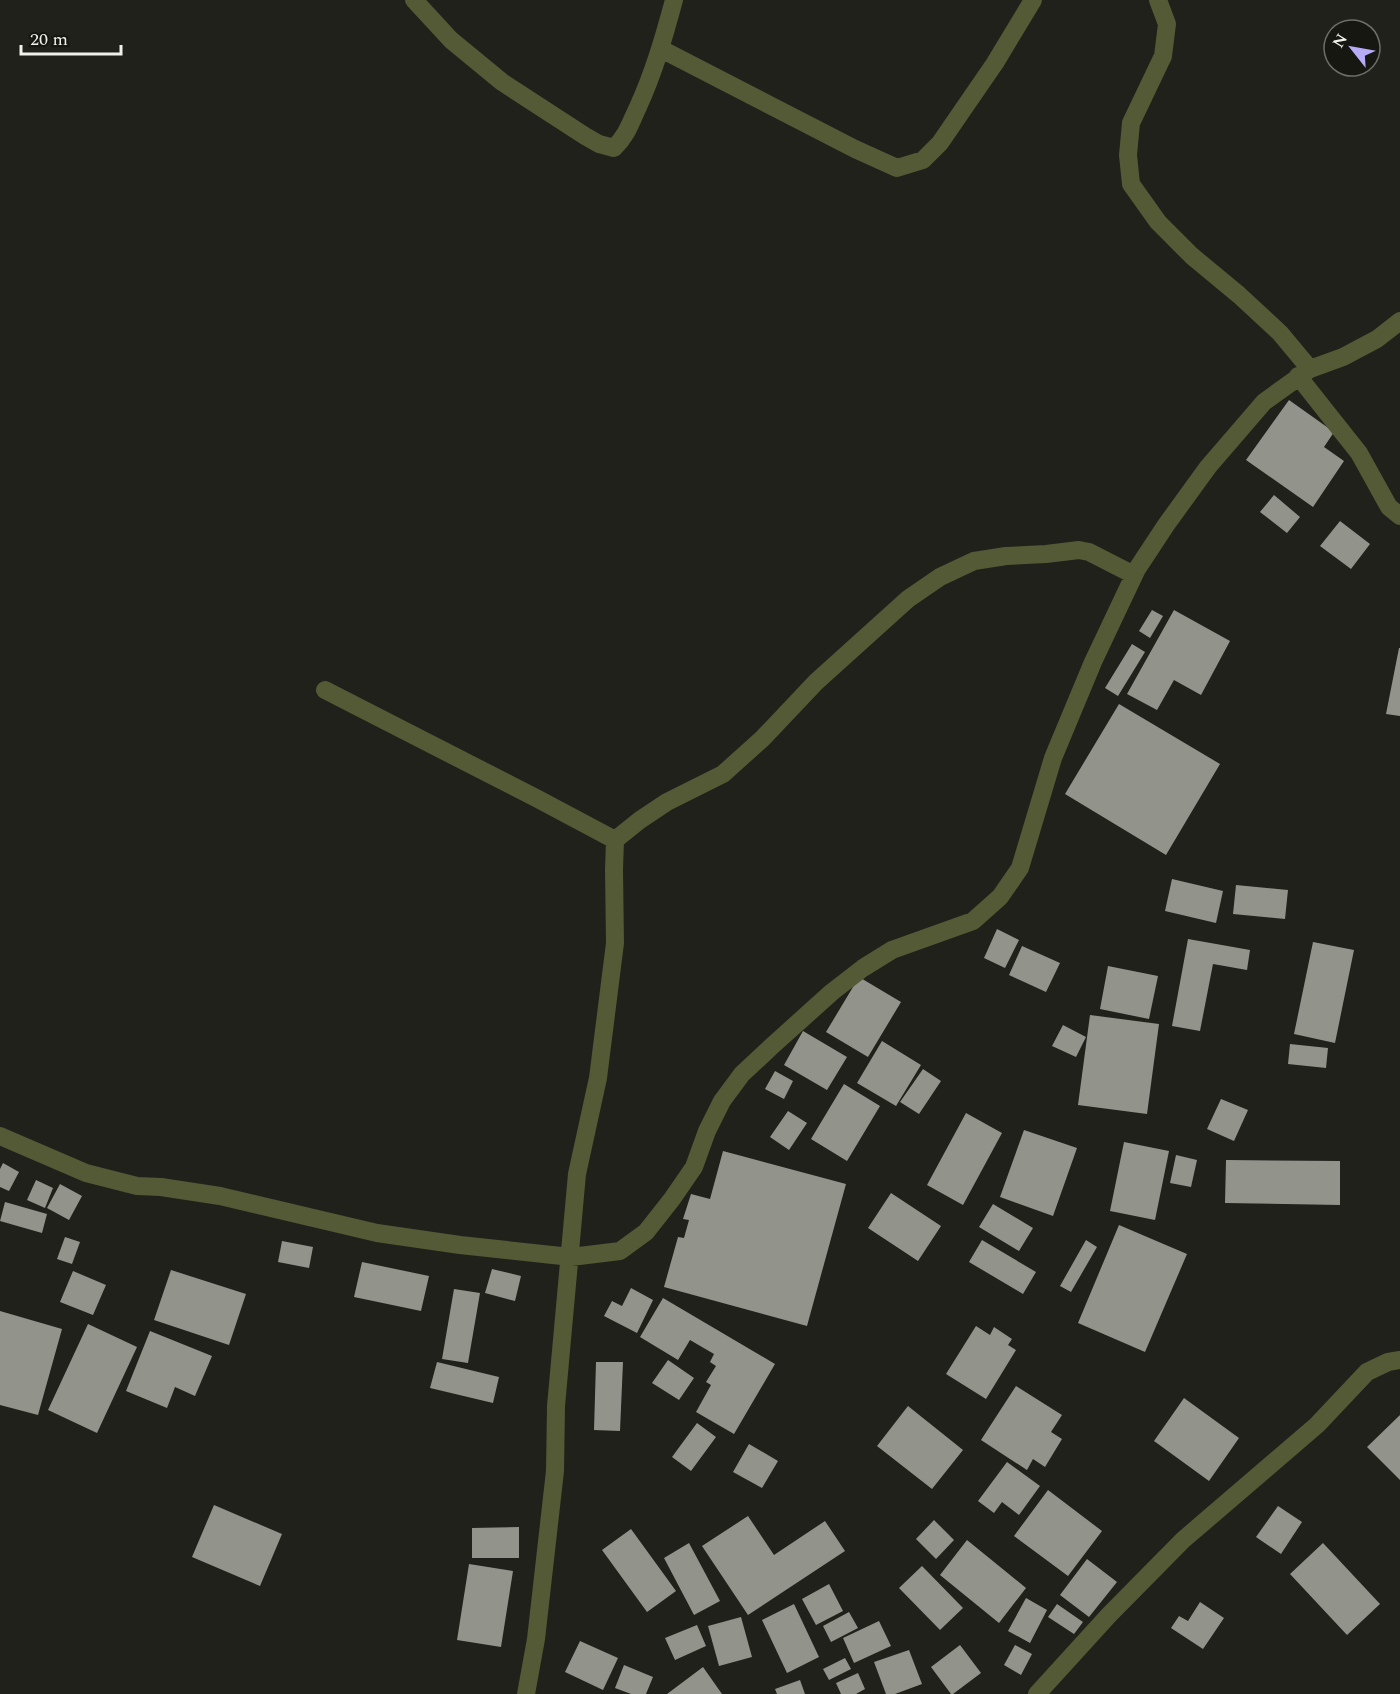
<svg xmlns="http://www.w3.org/2000/svg" width="1400" height="1694" viewBox="0 0 1400 1694" font-family="Spectral,serif">
  <rect width="100%" height="100%" fill="#1f211a"/>
  <path fill="#92948c" d="M1289,400L1334,432L1324,447L1344,461L1313,507L1246,460Z
    M1274,495L1300,517L1287,533L1260,512Z
    M1340,521L1370,544L1351,569L1320,546Z
    M1152,610L1163,616L1150,638L1139,631Z
    M1174,610L1230,641L1201,695L1174,680L1157,710L1127,694Z
    M1132,644L1145,652L1118,696L1105,688Z
    M1399,648H1400V716L1386,714Z
    M1119,704L1220,764L1166,855L1065,794Z
    M1172,879L1223,891L1216,923L1165,911Z
    M1236,885L1288,890L1285,919L1233,914Z
    M997,929L1019,940L1005,968L984,958Z
    M1188,939L1250,950L1247,970L1213,964L1200,1031L1172,1026Z
    M1313,942L1354,950L1335,1043L1294,1034Z
    M1022,946L1060,963L1046,992L1009,975Z
    M1108,966L1158,976L1149,1019L1100,1009Z
    M859,977L901,1002L868,1057L826,1032Z
    M1090,1015L1159,1024L1147,1114L1078,1105Z
    M1063,1025L1086,1037L1076,1057L1052,1046Z
    M803,1031L847,1057L827,1090L784,1065Z
    M882,1041L921,1065L896,1106L857,1083Z
    M1290,1044L1328,1048L1326,1068L1288,1064Z
    M923,1069L941,1081L919,1114L900,1102Z
    M775,1071L793,1081L784,1099L765,1089Z
    M844,1084L880,1106L847,1161L811,1139Z
    M1221,1099L1248,1110L1234,1141L1207,1129Z
    M788,1111L807,1123L789,1150L770,1137Z
    M966,1113L1002,1133L963,1205L927,1185Z
    M1024,1130L1077,1148L1053,1216L1000,1197Z
    M1124,1142L1169,1151L1155,1220L1110,1211Z
    M723,1151L846,1184L807,1326L664,1287L678,1237L684,1238L689,1220L683,1219L691,1194L710,1199Z
    M1176,1155L1197,1160L1191,1187L1170,1183Z
    M1226,1160L1340,1161V1205L1225,1203Z
    M3,1163L19,1172L9,1191L0,1187V1169Z
    M36,1180L53,1188L45,1208L27,1200Z
    M60,1184L82,1196L69,1220L47,1208Z
    M891,1193L941,1226L918,1261L868,1228Z
    M5,1202L47,1214L42,1233L0,1221Z
    M993,1204L1033,1228L1019,1251L979,1227Z
    M1119,1225L1187,1254L1145,1352L1078,1323Z
    M65,1237L80,1242L72,1264L57,1259Z
    M982,1240L1036,1272L1023,1294L969,1262Z
    M1086,1240L1097,1247L1071,1292L1060,1286Z
    M282,1241L313,1247L309,1268L278,1262Z
    M362,1262L429,1276L421,1311L354,1297Z
    M492,1269L521,1276L515,1301L485,1293Z
    M171,1270L246,1294L229,1345L154,1320Z
    M73,1271L106,1285L93,1315L60,1302Z
    M631,1288L653,1300L637,1333L604,1316L612,1301L622,1306Z
    M454,1289L480,1293L468,1363L442,1359Z
    M663,1298L775,1364L734,1434L696,1412L711,1385L706,1382L716,1366L710,1362L714,1354L690,1340L678,1360L640,1337Z
    M0,1311L62,1329L38,1415L0,1405Z
    M88,1324L137,1347L97,1433L48,1410Z
    M976,1326L990,1335L994,1327L1012,1339L1008,1345L1016,1350L986,1399L946,1374Z
    M150,1331L212,1356L195,1396L175,1387L167,1408L126,1391Z
    M668,1360L694,1378L679,1400L652,1383Z
    M437,1362L499,1377L493,1403L430,1388Z
    M596,1362H623L620,1431L594,1430Z
    M1016,1386L1062,1415L1051,1432L1062,1439L1045,1467L1033,1459L1027,1470L981,1440Z
    M1184,1398L1239,1438L1209,1481L1154,1441Z
    M908,1406L963,1450L932,1489L877,1446Z
    M1400,1415V1480L1367,1447Z
    M697,1423L716,1437L691,1471L672,1457Z
    M749,1444L778,1461L762,1488L733,1472Z
    M1007,1462L1040,1486L1019,1515L1002,1502L994,1513L978,1501Z
    M1048,1490L1102,1531L1068,1576L1014,1536Z
    M214,1505L282,1534L260,1586L192,1557Z
    M1278,1506L1302,1522L1281,1554L1256,1537Z
    M748,1516L774,1555L825,1521L845,1551L748,1615L702,1546Z
    M934,1520L954,1540L936,1559L916,1539Z
    M519,1527V1558H472V1528Z
    M631,1529L676,1591L647,1612L602,1550Z
    M967,1540L1026,1588L999,1623L940,1575Z
    M689,1543L720,1601L694,1615L664,1558Z
    M1323,1543L1380,1604L1347,1635L1290,1574Z
    M1087,1559L1117,1582L1089,1617L1060,1595Z
    M469,1564L513,1571L501,1647L457,1640Z
    M922,1566L963,1608L940,1630L899,1588Z
    M829,1584L843,1611L816,1625L802,1599Z
    M1026,1598L1047,1610L1030,1643L1008,1631Z
    M1200,1602L1224,1618L1203,1649L1171,1628L1179,1616L1188,1621Z
    M794,1604L819,1657L787,1673L762,1620Z
    M1057,1604L1083,1622L1074,1634L1048,1617Z
    M849,1612L858,1628L831,1642L823,1626Z
    M741,1617L752,1657L719,1666L708,1626Z
    M879,1621L891,1646L854,1663L843,1638Z
    M697,1625L706,1646L675,1660L665,1638Z
    M580,1641L618,1658L603,1690L565,1672Z
    M960,1645L981,1673L953,1694H951L931,1667Z
    M1015,1645L1032,1654L1021,1675L1004,1665Z
    M909,1650L922,1684L895,1694H886L874,1662Z
    M845,1658L851,1669L829,1680L823,1669Z
    M624,1665L653,1677L646,1694H631L615,1688Z
    M703,1667L722,1694H667Z
    M858,1673L865,1689L856,1694H841L836,1683Z
    M800,1680L805,1694H777L775,1689Z"/>
  <g fill="none" stroke-linecap="round" stroke-linejoin="round">
    <path stroke="#535a35" stroke-width="18" d="M414,0L451,40L502,82L585,136L599,144L614,148C627,135 630,124 638,107C654,72 664,37 674,0
      M1158,0L1167,24L1163,56L1131,123L1128,155L1131,184L1158,222L1192,256L1239,295L1280,333L1310,369
      M661,49L855,149L897,168L923,160L940,143L995,63L1033,0
      M1298,376L1359,453L1389,507L1400,516
      M325,690L538,799L615,840
      M0,1136L86,1173L137,1186L161,1187L220,1196L377,1233L460,1245L571,1257L620,1251L646,1232L672,1199L694,1167L707,1131L722,1101L742,1074L772,1046L832,992L863,968L892,950L973,921L1000,897L1020,868L1053,758L1093,662L1137,569L1166,525L1208,467L1264,402L1310,369L1343,357L1377,339L1400,321
      M526,1694L536,1639L555,1471L556,1406L577,1174L598,1078L615,943L614,870L615,840L640,820L667,802L723,774L762,739L816,682L908,599L940,577L974,561L1006,556L1046,554L1079,550L1089,552L1134,575
      M1037,1694L1109,1615L1183,1540L1317,1425L1367,1372L1388,1362L1400,1360"/>
  </g>
  <g transform="translate(1352 48) rotate(301)"><circle r="28" fill="#161711" stroke="#6d6e69" stroke-width="1.5"/>
  <path d="M0-4.5L10 22L0 15L-10 22Z" fill="#b7abf8"/>
  <text y="-9" font-size="16" font-weight="bold" text-anchor="middle" fill="#f0f1ec">N</text>
  </g>
  <path d="M21 45v9h100v-9" fill="none" stroke="#f0f1ec" stroke-width="3"/>
  <text x="30" y="45" font-size="18" fill="#f0f1ec" stroke="#161711" stroke-width="4.5" paint-order="stroke">20 m</text>
</svg>
